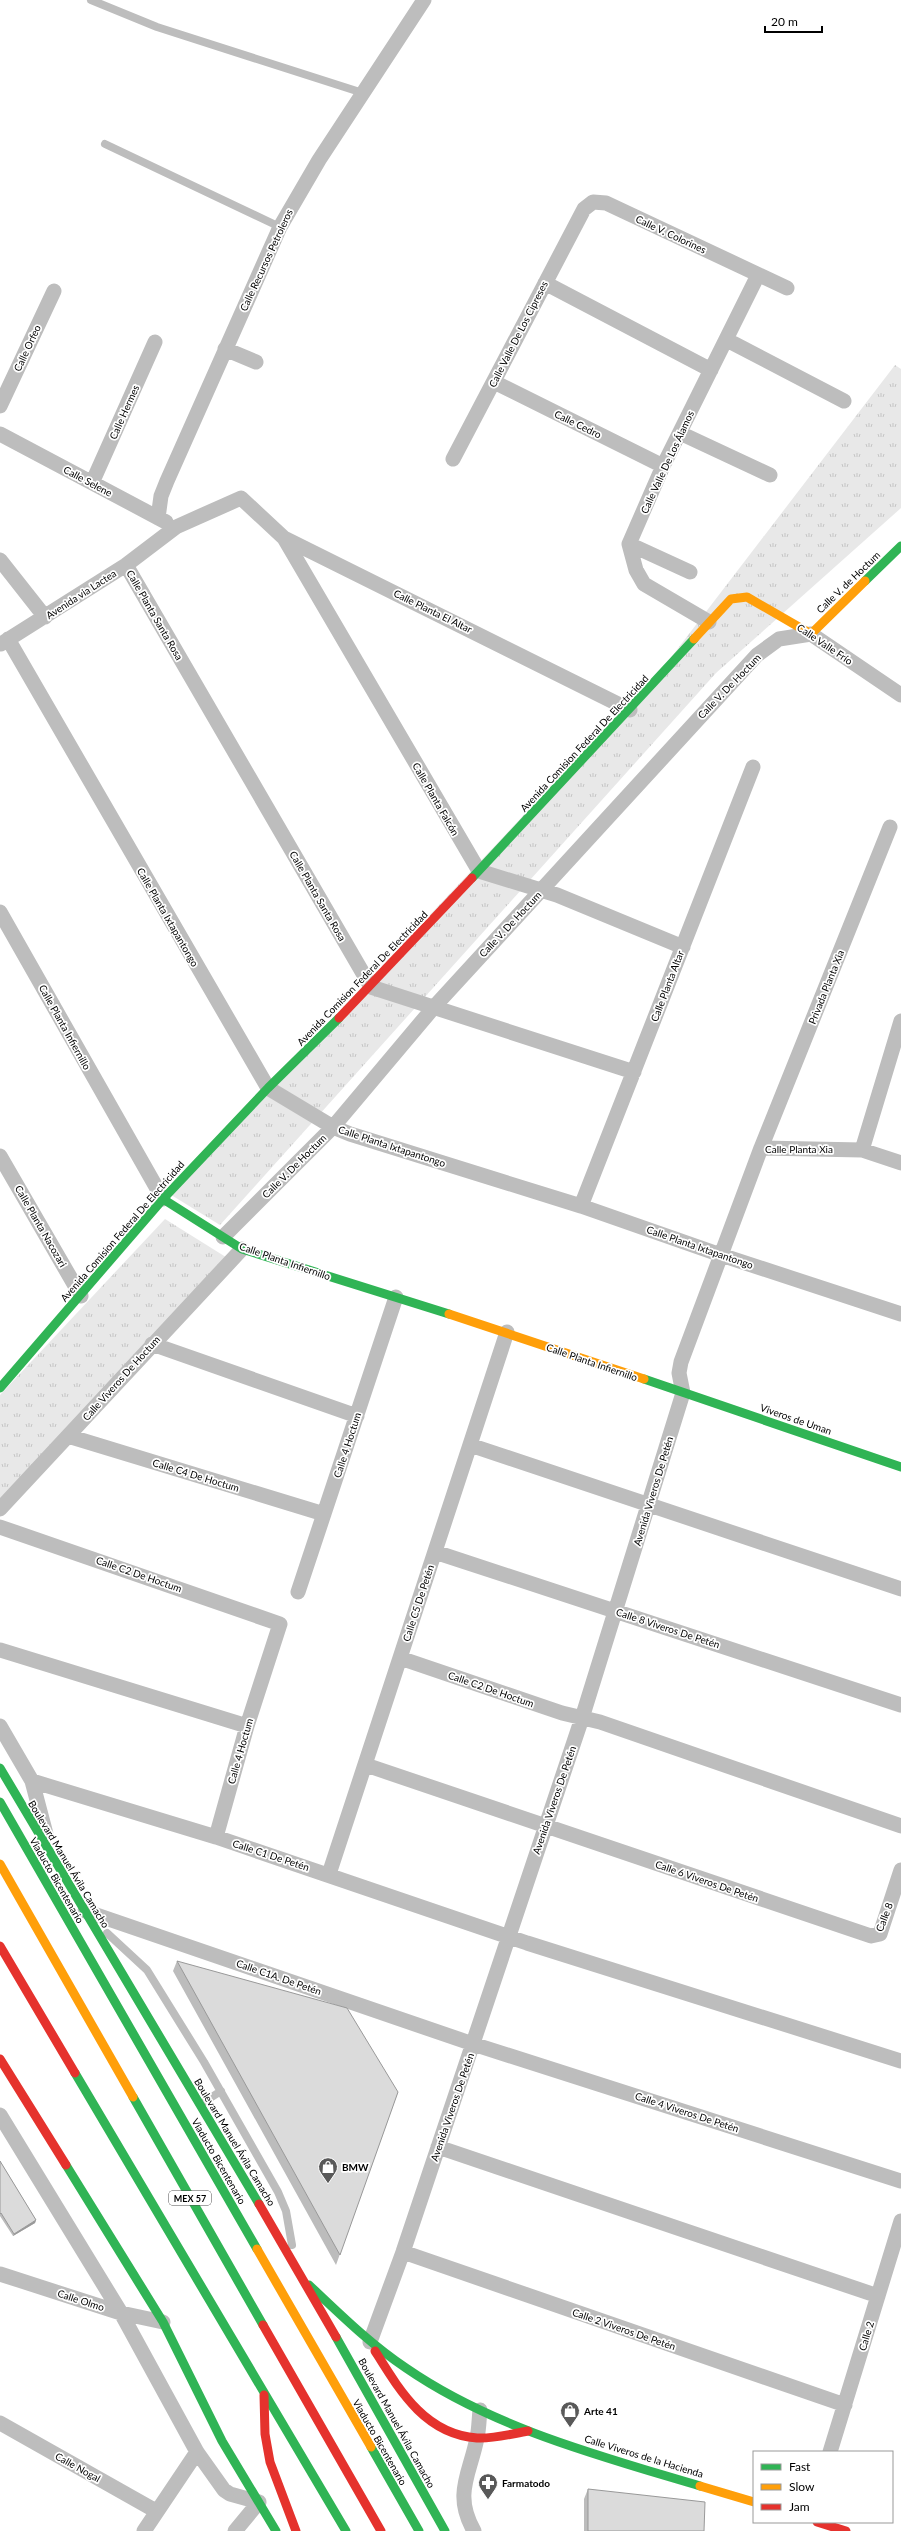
<svg xmlns="http://www.w3.org/2000/svg" width="901" height="2531" viewBox="0 0 901 2531" font-family="Lato,sans-serif">
  <defs>
    <pattern id="park-tufts" width="24" height="20" patternUnits="userSpaceOnUse"><rect width="24" height="20" fill="#e8e8e8"/><path d="M3 7l-1-3M5 7V3M7 7l1-3M15 17l-1-3M17 17v-4M19 17l1-3" fill="none" stroke="#c5c5c5"/></pattern>
  </defs>
  <rect width="100%" height="100%" fill="#fff"/>
  <path fill="url(#park-tufts)" d="M895,365L901,369V508L716,673L220,1225L168,1193L666,664Z
    M165,1219L229,1259L0,1515V1395Z"/>
  <g fill="none" stroke-linecap="round" stroke-linejoin="round">
    <path stroke="#bdbdbd" stroke-width="8" d="M91,0L157,27L363,93
      M105,144L280,227
      M107,1933L147,1970L204,2062L278,2192L286,2211L292,2245
      M201,2104L221,2091"/>
    <path stroke="#bdbdbd" stroke-width="15" d="M545,283L711,370
      M727,340L844,401
      M225,349L256,362
      M494,382L663,466
      M0,406L54,291
      M680,433L770,475
      M0,434L166,522
      M453,459L584,209L593,202L606,203L787,288
      M92,483L155,342
      M158,518L161,496L167,481L280,227L319,160L424,0
      M284,538L479,871L557,895L683,947
      M629,544L690,572
      M0,560L45,617
      M126,565L371,987L634,1072
      M709,622L644,584L636,570L629,544L663,466L758,275
      M8,639L268,1088L333,1127L350,1134L581,1206L721,1255L901,1314
      M1,644L126,565L176,527L241,498L284,538L630,710
      M0,912L163,1199
      M761,1148L862,1150L901,1163
      M862,1150L901,1021
      M0,1156L81,1296
      M581,1206L753,767
      M223,1237L333,1127L434,1007L757,655L779,639L811,634L901,695
      M152,1344L357,1416
      M68,1436L324,1514
      M470,1445L901,1589
      M0,1509L242,1249
      M0,1527L280,1624L247,1726L216,1837
      M435,1552L901,1705
      M298,1592L396,1297
      M0,1650L247,1726
      M400,1658L562,1713L600,1722L901,1826
      M0,1726L32,1781L46,1834
      M366,1765L871,1936L880,1934L901,1870
      M32,1781L216,1837L527,1943L901,2061
      M329,1874L507,1332
      M85,1911L473,2044L901,2181
      M0,2115L121,2313L197,2452L224,2490L230,2494L259,2502L235,2531
      M438,2147L878,2296
      M403,2252L845,2405
      M0,2274L121,2313L163,2322
      M370,2342L403,2252L582,1718L683,1393L679,1373L681,1362L761,1148L890,827
      M0,2423L156,2511
      M830,2452L901,2221
      M144,2531L197,2452
      M474,2531C453,2494 470,2474 477,2438C479,2429 479,2419 480,2410"/>
    <path stroke="#30b455" stroke-width="9" d="M865,581L901,546
      M472,878L694,639
      M163,1199L242,1249L449,1314
      M644,1379L901,1467
      M0,1388L163,1199L268,1088L339,1018
      M0,1768L259,2204
      M0,1802L257,2249
      M75,2073L346,2531
      M133,2097L263,2325
      M66,2165L163,2322L222,2441L276,2531
      M309,2285C340,2314 370,2344 406,2368C493,2428 600,2456 700,2486
      M336,2337L445,2531
      M371,2447L419,2531"/>
    <path stroke="#ff9f0a" stroke-width="9" d="M694,639L731,599L747,597L811,634L865,581
      M449,1314L644,1379
      M0,1864L133,2097
      M257,2249L371,2447
      M700,2486L754,2502"/>
    <path stroke="#e5322d" stroke-width="9" d="M339,1018L472,878
      M0,1946L75,2073
      M0,2059L66,2165
      M259,2204L336,2337
      M263,2325L381,2531
      M375,2351C400,2391 425,2434 477,2438C494,2439 511,2434 528,2431
      M264,2395L265,2434L270,2462L296,2531
      M817,2522L846,2531"/>
  </g>
  <path fill="#bcbcbc" d="M177,1961L398,2092L336,2265L173,1971Z
    M0,2161L36,2220L35,2223L13,2236L0,2216Z
    M588,2489L704,2531H584V2499Z"/>
  <path fill="#999" d="M36,2220L35,2223L13,2236L14,2234Z"/>
  <path fill="#dbdbdb" stroke="#999" d="M177,1961L347,2008L398,2092L340,2255Z
    M0,2161L36,2220L14,2234L1,2213L0,2214Z
    M588,2489L705,2502L704,2531H588Z"/>
  <defs>
    <g id="shop-pin" transform="scale(1)"><path d="M0 17L-7.5 6A9.5 9.5 0 1 1 7.5 6Z" fill="#595959" stroke="#fff"/><path d="M-5-2.5h2.3a2.7 3.5 0 0 1 5.4 0H5L5.5 6h-11ZM-1.5-2.5h3a1.5 2.3 0 0 0-3 0Z" fill="#fff"/></g>
    <g id="pharmacy-pin" transform="scale(1)"><path d="M0 17L-7.5 6A9.5 9.5 0 1 1 7.5 6Z" fill="#595959" stroke="#fff"/><path d="M-2-6h4v4h4v4h-4v4h-4v-4h-4v-4h4Z" fill="#fff"/></g>
  </defs>
  <g fill-rule="evenodd">
    <use href="#shop-pin" x="328" y="2167"/>
    <use href="#shop-pin" x="570" y="2411"/>
    <use href="#pharmacy-pin" x="488" y="2483"/>
  </g>
  <g text-anchor="middle" dominant-baseline="central" stroke-width="3.5" stroke-linejoin="round" paint-order="stroke">
    <rect fill="#fff" stroke="#4c4c4c" stroke-width="1" x="169" y="2191" width="42" height="14" rx="3"/>
    <g font-size="9" font-weight="bold" fill="#000">
      <text x="190" y="2198">MEX 57</text>
    </g>
    <g font-size="10" fill="#000" stroke="#fff">
      <text transform="translate(671 234) rotate(25)">Calle V. Colorines</text>
      <text transform="translate(266 260) rotate(-65)">Calle Recursos Petroleros</text>
      <text transform="translate(518 334) rotate(-63)">Calle Valle De Los Cipreses</text>
      <text transform="translate(27 348) rotate(-65)">Calle Orfeo</text>
      <text transform="translate(124 412) rotate(-66)">Calle Hermes</text>
      <text transform="translate(578 424) rotate(26)">Calle Cedro</text>
      <text transform="translate(667 462) rotate(-65)">Calle Valle De Los Álamos</text>
      <text transform="translate(88 481) rotate(28)">Calle Selene</text>
      <text transform="translate(848 582) rotate(-44)">Calle V. de Hoctum</text>
      <text transform="translate(81 594) rotate(-33)">Avenida via Lactea</text>
      <text transform="translate(433 611) rotate(26)">Calle Planta El Altar</text>
      <text transform="translate(155 615) rotate(60)">Calle Planta Santa Rosa</text>
      <text transform="translate(825 644) rotate(34)">Calle Valle Frío</text>
      <text transform="translate(729 686) rotate(-46)">Calle V. De Hoctum</text>
      <text transform="translate(584 743) rotate(-47)">Avenida Comision Federal De Electricidad</text>
      <text transform="translate(436 799) rotate(60)">Calle Planta Falcón</text>
      <text transform="translate(318 896) rotate(60)">Calle Planta Santa Rosa</text>
      <text transform="translate(168 917) rotate(60)">Calle Planta Ixtapantongo</text>
      <text transform="translate(510 924) rotate(-47)">Calle V. De Hoctum</text>
      <text transform="translate(362 978) rotate(-46)">Avenida Comision Federal De Electricidad</text>
      <text transform="translate(667 986) rotate(-69)">Calle Planta Altar</text>
      <text transform="translate(826 987) rotate(-68)">Privada Planta Xia</text>
      <text transform="translate(65 1027) rotate(61)">Calle Planta Infiernillo</text>
      <text transform="translate(392 1146) rotate(18)">Calle Planta Ixtapantongo</text>
      <text x="799" y="1149">Calle Planta Xia</text>
      <text transform="translate(294 1166) rotate(-45)">Calle V. De Hoctum</text>
      <text transform="translate(41 1226) rotate(60)">Calle Planta Nacozari</text>
      <text transform="translate(122 1231) rotate(-49)">Avenida Comision Federal De Electricidad</text>
      <text transform="translate(700 1247) rotate(19)">Calle Planta Ixtapantongo</text>
      <text transform="translate(285 1261) rotate(19)">Calle Planta Infiernillo</text>
      <text transform="translate(592 1362) rotate(19)">Calle Planta Infiernillo</text>
      <text transform="translate(121 1378) rotate(-48)">Calle Viveros De Hoctum</text>
      <text transform="translate(796 1419) rotate(19)">Viveros de Uman</text>
      <text transform="translate(347 1445) rotate(-72)">Calle 4 Hoctum</text>
      <text transform="translate(196 1475) rotate(17)">Calle C4 De Hoctum</text>
      <text transform="translate(653 1491) rotate(-73)">Avenida Viveros De Petén</text>
      <text transform="translate(139 1574) rotate(19)">Calle C2 De Hoctum</text>
      <text transform="translate(418 1603) rotate(-72)">Calle C5 De Petén</text>
      <text transform="translate(668 1628) rotate(18)">Calle 8 Viveros De Petén</text>
      <text transform="translate(491 1689) rotate(19)">Calle C2 De Hoctum</text>
      <text transform="translate(240 1751) rotate(-74)">Calle 4 Hoctum</text>
      <text transform="translate(554 1800) rotate(-71)">Avenida Viveros De Petén</text>
      <text transform="translate(271 1855) rotate(18)">Calle C1 De Petén</text>
      <text transform="translate(69 1864) rotate(59)">Boulevard Manuel Ávila Camacho</text>
      <text transform="translate(57 1880) rotate(60)">Viaducto Bicentenario</text>
      <text transform="translate(707 1881) rotate(19)">Calle 6 Viveros De Petén</text>
      <text transform="translate(884 1917) rotate(-69)">Calle 8</text>
      <text transform="translate(279 1977) rotate(19)">Calle C1A. De Petén</text>
      <text transform="translate(452 2107) rotate(-71)">Avenida Viveros De Petén</text>
      <text transform="translate(687 2112) rotate(18)">Calle 4 Viveros De Petén</text>
      <text transform="translate(235 2142) rotate(59)">Boulevard Manuel Ávila Camacho</text>
      <text transform="translate(219 2161) rotate(60)">Viaducto Bicentenario</text>
      <text transform="translate(81 2300) rotate(18)">Calle Olmo</text>
      <text transform="translate(624 2329) rotate(19)">Calle 2 Viveros De Petén</text>
      <text transform="translate(866 2336) rotate(-73)">Calle 2</text>
      <text transform="translate(397 2423) rotate(61)">Boulevard Manuel Ávila Camacho</text>
      <text transform="translate(380 2442) rotate(60)">Viaducto Bicentenario</text>
      <text transform="translate(644 2456) rotate(17)">Calle Viveros de la Hacienda</text>
      <text transform="translate(78 2467) rotate(29)">Calle Nogal</text>
    </g>
    <g font-size="10" font-weight="bold" fill="#000" stroke="#fff" text-anchor="start">
      <text x="342" y="2167">BMW</text>
      <text x="584" y="2411">Arte 41</text>
      <text x="502" y="2483">Farmatodo</text>
    </g>
  </g>
  <rect x="753" y="2451" width="140" height="72" fill="#ffffff" stroke="#999999"/>
  <rect x="761" y="2464" width="20" height="6" fill="#30b455" stroke="#999999"/>
  <text x="789" y="2471" font-size="12" fill="#000000">Fast</text>
  <rect x="761" y="2484" width="20" height="6" fill="#ff9f0a" stroke="#999999"/>
  <text x="789" y="2491" font-size="12" fill="#000000">Slow</text>
  <rect x="761" y="2504" width="20" height="6" fill="#e5322d" stroke="#999999"/>
  <text x="789" y="2511" font-size="12" fill="#000000">Jam</text>
  <path d="M765 26v6h57v-6" fill="none" stroke="#000000" stroke-width="2"/>
  <text x="771" y="26" font-size="12" fill="#000000" stroke="#ffffff" stroke-width="3" paint-order="stroke">20 m</text>
</svg>
